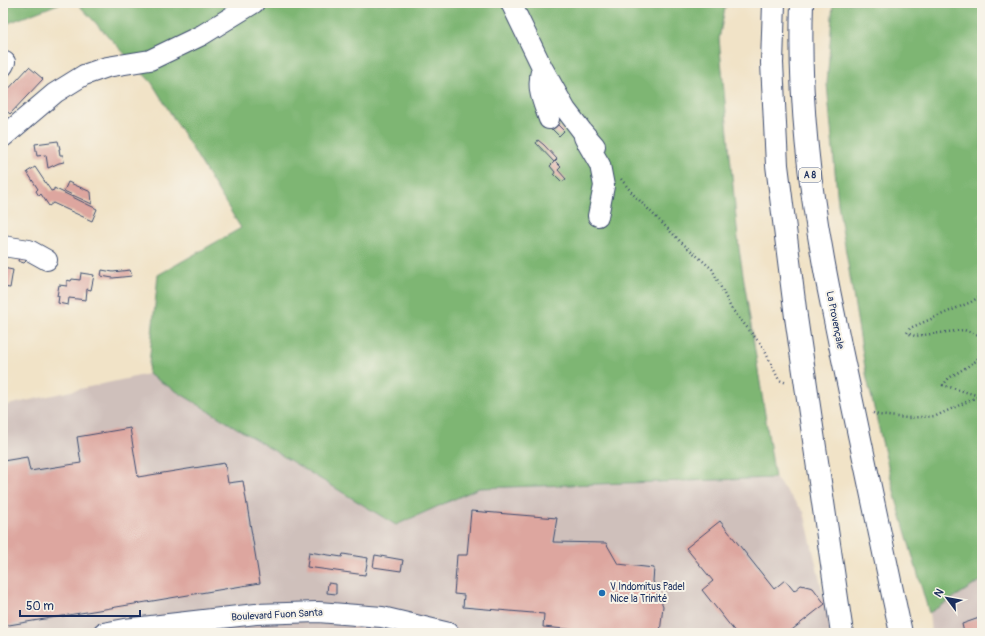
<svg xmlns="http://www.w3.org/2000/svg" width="985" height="636" viewBox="0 0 985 636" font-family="Pangolin,sans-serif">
  <rect width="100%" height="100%" fill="#f7f3e8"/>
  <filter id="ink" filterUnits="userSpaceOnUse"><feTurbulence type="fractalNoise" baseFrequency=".025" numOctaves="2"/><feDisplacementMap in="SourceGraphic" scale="8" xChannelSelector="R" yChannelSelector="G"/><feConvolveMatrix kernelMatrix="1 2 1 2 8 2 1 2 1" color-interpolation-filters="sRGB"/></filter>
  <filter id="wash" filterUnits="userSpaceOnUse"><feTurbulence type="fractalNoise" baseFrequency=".012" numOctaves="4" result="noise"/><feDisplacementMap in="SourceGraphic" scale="16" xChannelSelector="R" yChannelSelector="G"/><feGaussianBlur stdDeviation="0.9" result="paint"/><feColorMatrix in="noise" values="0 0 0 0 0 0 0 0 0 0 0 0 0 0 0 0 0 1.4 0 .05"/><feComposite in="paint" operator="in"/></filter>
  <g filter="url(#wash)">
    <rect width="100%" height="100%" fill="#f1e3c7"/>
    <path fill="#cfc0bb" d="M148,374L396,525L479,488L775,478L804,512L832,633H3V406Z
      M982,580V633H931L929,613Z"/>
    <path fill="#7eb673" stroke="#4c7268" d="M3,3H61L3,25Z
      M77,3H726L719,39L739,249L775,478L479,488L396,525L148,374L158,275L241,228L152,83Z
      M833,3H982V580L929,613L896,499L867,379L838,204L827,84Z"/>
    <g id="blocks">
      <path fill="#dda69f" d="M29,67L43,79L10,114L3,108V95Z
        M557,124L564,131L559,136L552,129Z
        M538,140L544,145L557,159L554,162L536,143Z
        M58,141L60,149H59L60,155H63L64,162L59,163L48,168L46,155L37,156L35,144Z
        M555,161L561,167L558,170L566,179L562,182L554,174L555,172L550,166Z
        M35,167L51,191L54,190V188L97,209L92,221L53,203L49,206L41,194L39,196L36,191L38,189L27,172Z
        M68,182L91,192L92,204L64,191Z
        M19,257L25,258L26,261L24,263L18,261Z
        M3,268L13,270L10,288L3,287Z
        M102,270L113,272L130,270L132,276L113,278L101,276Z
        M81,273L94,275L91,290L87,289L86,300L69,298L68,305L58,303L59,296H57L59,285L67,286V280L71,281L72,279L80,280Z
        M130,428L138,477L225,463L228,483L243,481L260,583L3,626V461L27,457L30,471L81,463L77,437Z
        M471,511L557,518L553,542L606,543L618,564L654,568L653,581L663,606L660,633H609L543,627L544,614L463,607L464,595L454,594L455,582L457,555H467Z
        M720,521L774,589L785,580L794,591L801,585L813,588L825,604L788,633H736L702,590L713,581L686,548Z
        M309,552L342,557L343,554L368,558L365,575L307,567Z
        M375,555L403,560L401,571L373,567Z
        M328,583L336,584V594L327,593Z
        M982,617V633H964L962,624Z"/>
    </g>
  </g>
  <g filter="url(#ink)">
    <use href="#blocks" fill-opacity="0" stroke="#3b4a6e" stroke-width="1"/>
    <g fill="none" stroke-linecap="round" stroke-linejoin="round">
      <g stroke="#3b4a6e" stroke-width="22">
        <path id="minor" d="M511,3L542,67L566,110L582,131L595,146
          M3,66L5,62
          M542,67C536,89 542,99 549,119
          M3,137L55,93L84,75L107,67L150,60L202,35L254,3
          M584,137L586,141L600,165L604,186L598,216
          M3,246L29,250L47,260
          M103,633L125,629L256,614L318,612L382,617L449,633"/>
      </g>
      <g stroke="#3b4a6e" stroke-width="24">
        <path id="highway" d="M774,3L772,63L777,165L796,317
          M802,3C799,87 807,171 822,253C827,284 834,314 840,345"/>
      </g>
      <path stroke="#3b4a6e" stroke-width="2.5" stroke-dasharray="1 3" stroke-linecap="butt" d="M621,179L633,194L681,242L712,269L731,308L763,347L779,380L787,383
        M982,295L971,302L910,328L907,333L915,336L964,330L982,336
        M873,413L878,415L907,418L936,416L979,396L943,385L949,378L976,361L982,352"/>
      <use href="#minor" stroke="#fff" stroke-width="20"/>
      <use href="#highway" stroke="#fff" stroke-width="22"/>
      <g stroke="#3b4a6e" stroke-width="24" stroke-linecap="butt">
        <path id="highway-bridge" d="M796,317L842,633
          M840,345L901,633"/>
      </g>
      <use href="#highway-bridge" stroke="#fff" stroke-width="22"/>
    </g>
  </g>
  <circle fill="#1f6fb2" stroke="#f7f3e8" stroke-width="1.5" cx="602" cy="593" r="4"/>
  <g text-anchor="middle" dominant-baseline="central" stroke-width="4" stroke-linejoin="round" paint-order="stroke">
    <rect fill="#f7f3e8" stroke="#5d6a87" stroke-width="1" x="799" y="168" width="22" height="14" rx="3"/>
    <g font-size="9" font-weight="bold" fill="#1b2f5e">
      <text x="810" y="175">A 8</text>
    </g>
    <g font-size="10" fill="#1b2f5e" stroke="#f7f3e8">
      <text transform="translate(835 320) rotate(79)">La Provençale</text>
      <text transform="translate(277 615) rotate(-3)">Boulevard Fuon Santa</text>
    </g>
    <g font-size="10" fill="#1b2f5e" stroke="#f7f3e8" text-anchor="start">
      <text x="610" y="587">V Indomitus Padel<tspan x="610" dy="12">Nice la Trinité</tspan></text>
    </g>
  </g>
  <rect width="985" height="636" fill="none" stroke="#f7f3e8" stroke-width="16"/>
  <g transform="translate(947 598) rotate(302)" stroke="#f7f3e8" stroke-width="3" paint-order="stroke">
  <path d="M0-3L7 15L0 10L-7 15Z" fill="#1b2f5e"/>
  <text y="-6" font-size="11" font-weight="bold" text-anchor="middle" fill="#1b2f5e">N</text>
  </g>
  <path d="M20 610v6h120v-6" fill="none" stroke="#1b2f5e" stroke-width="2"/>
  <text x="26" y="610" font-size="12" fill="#1b2f5e" stroke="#f7f3e8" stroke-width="3" paint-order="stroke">50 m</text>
</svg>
